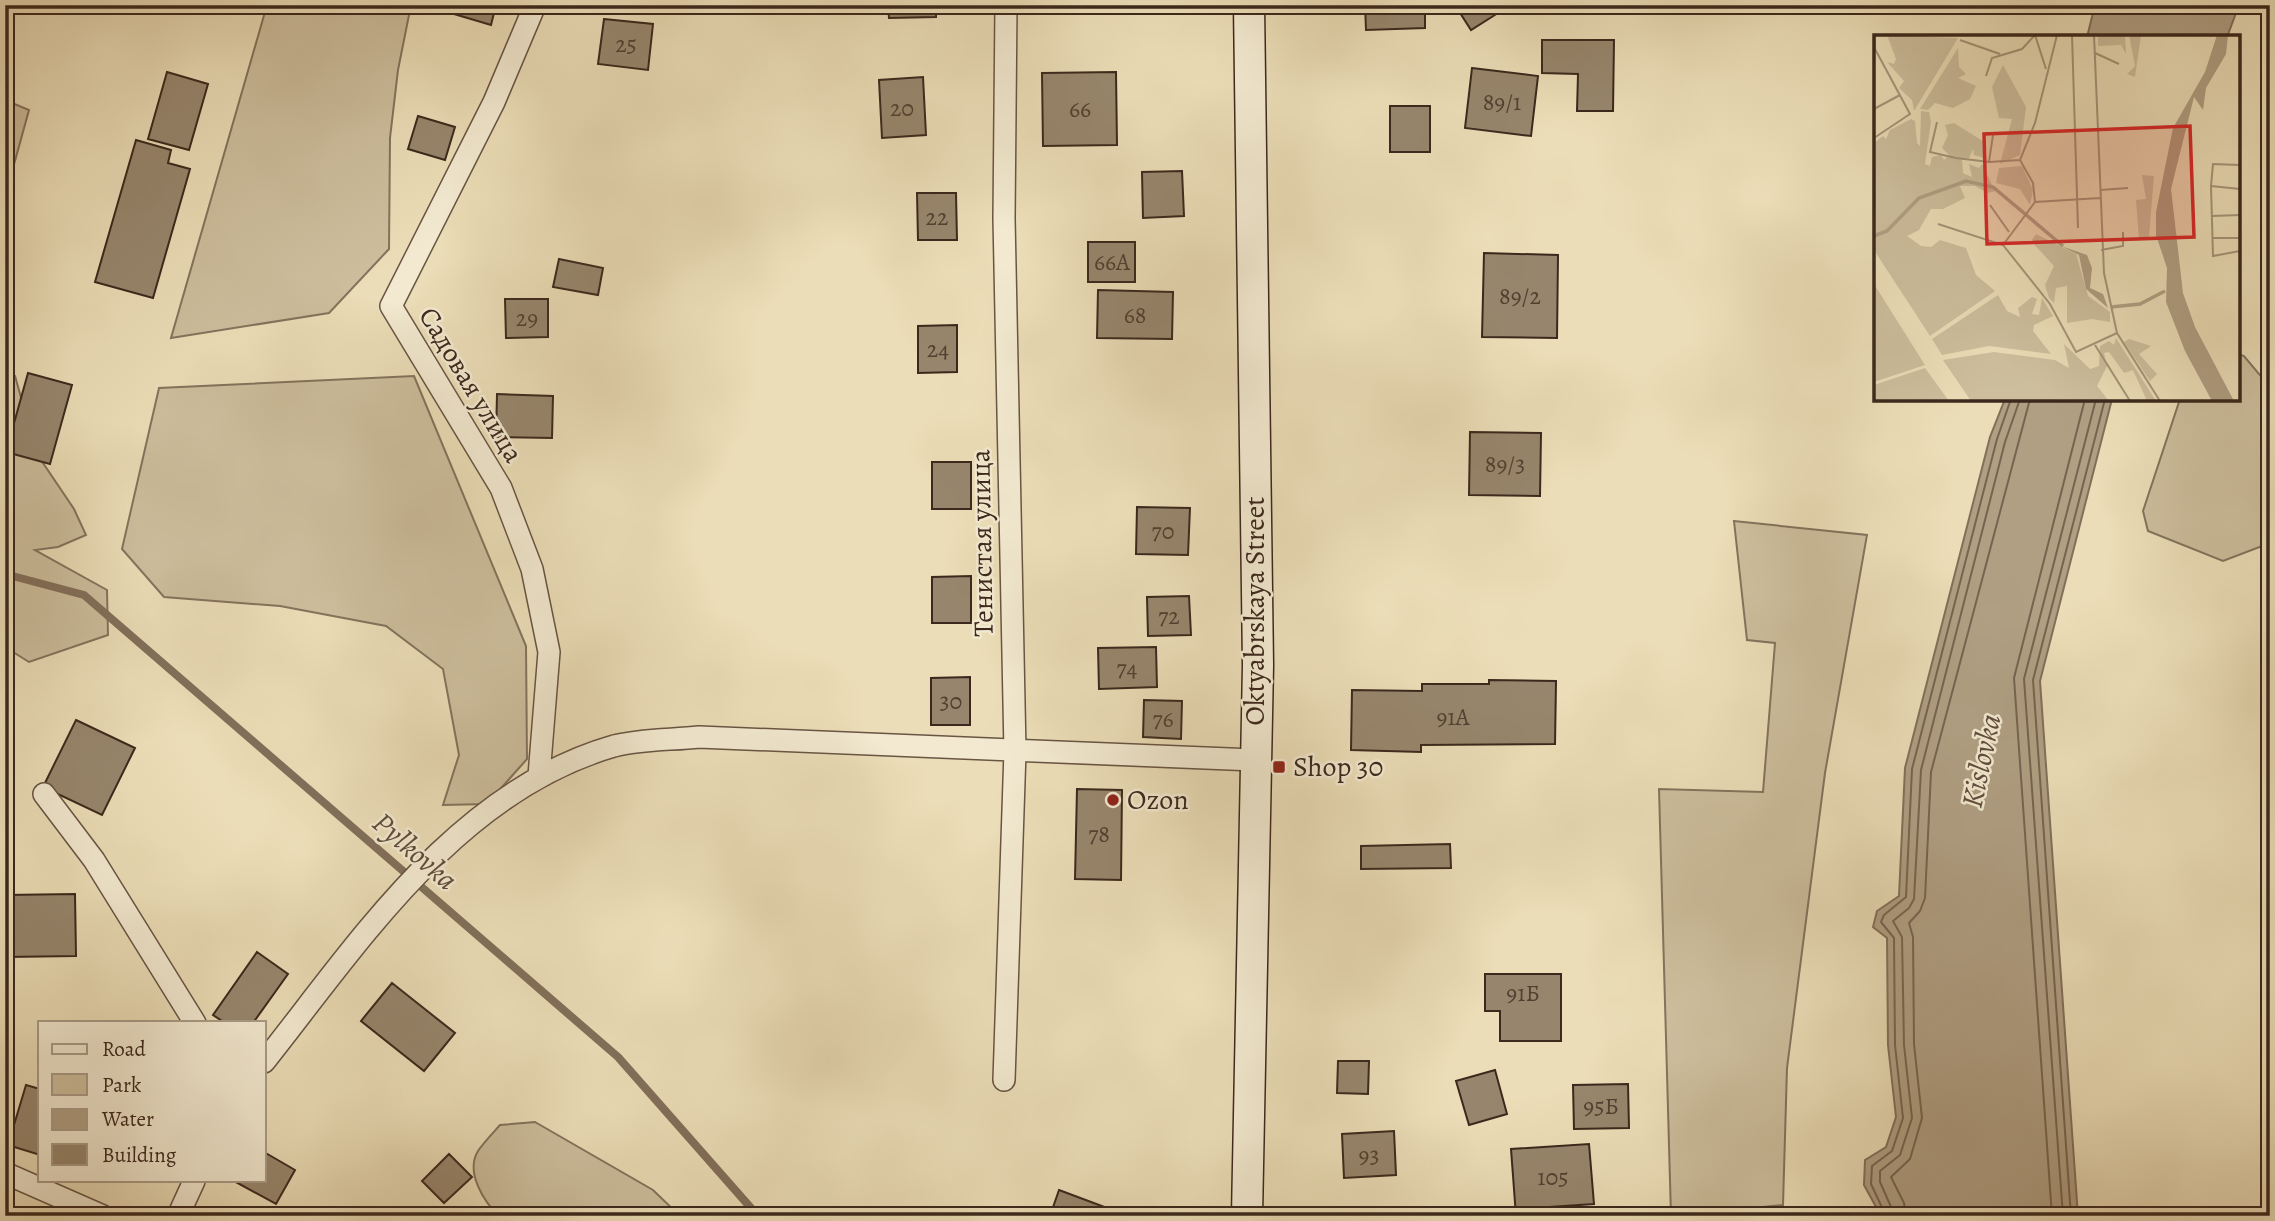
<svg xmlns="http://www.w3.org/2000/svg" width="2275" height="1221" viewBox="0 0 2275 1221" font-family="Alegreya,serif">
  <rect width="100%" height="100%" fill="#ebddb7"/>
  <filter id="stains"><feTurbulence type="fractalNoise" baseFrequency=".00286" numOctaves="4"/><feColorMatrix values="0 0 0 0 .2 0 0 0 0 .09 0 0 0 0 .02 0 0 0 .5 -.17"/></filter>
  <radialGradient id="worn" r=".72"><stop offset=".6" stop-color="#630" stop-opacity="0"/><stop offset="1" stop-color="#630" stop-opacity=".3"/></radialGradient>
  <path fill="#cdbe9d" stroke="#84735d" stroke-width="2" d="M267,5H411L398,70L390,138L389,249L329,313L171,338Z
    M5,100L29,110L5,197Z
    M2238,354L2244,356L2270,387V543L2223,561L2148,531L2143,511L2180,399H2238Z
    M5,371L15,376L37,454L74,509L86,535L58,547L35,550L107,590L108,635L29,662L5,647Z
    M414,376L526,646L527,759L487,804L443,805L459,755L443,669L386,626L280,606L164,597L122,549L159,388Z
    M1734,521L1867,535L1825,773L1787,1068L1783,1205L1671,1216L1659,789L1763,792L1775,643L1747,640Z
    M535,1122L653,1190L680,1216H499C484,1202 465,1172 478,1151C484,1142 493,1133 500,1125Z"/>
  <path fill="#b09f83" stroke="#826f5a" stroke-width="2" d="M2095,5H2239L2227,37H2087Z
    M2005,399H2112L2040,681L2078,1216H1881L1864,1185L1865,1160L1886,1147L1896,1117L1888,1045L1887,938L1873,927L1877,911L1899,896L1905,768L1990,437Z"/>
  <g fill="none" stroke-linecap="round" stroke-linejoin="round">
    <path stroke="#766450" stroke-width="2" d="M1886,1216L1871,1184L1872,1166L1892,1151L1903,1118L1895,1045L1894,938L1881,922L1884,915L1906,897L1912,769L1997,439L2011,399
      M1895,1216L1880,1182V1171L1900,1155L1912,1118L1904,1045L1902,937L1893,921L1909,908L1914,899L1921,770L2005,442L2020,399
      M1906,1216L1904,1203L1891,1177L1910,1159L1922,1118L1914,1044L1913,937L1909,923L1920,911L1925,898L1931,772L2030,399
      M2052,1216L2014,678L2085,399
      M2063,1216L2024,679L2096,399
      M2071,1216L2033,680L2105,399"/>
    <path stroke="#826f5a" stroke-width="8" d="M5,574L84,595L618,1057L758,1216"/>
  </g>
  <path fill="#97866d" stroke="#3c281d" stroke-width="2" d="M456,5H496L491,25L454,14Z
    M888,5H936V17L889,18Z
    M1365,5H1425V28L1366,30Z
    M1455,5H1493L1498,13L1471,30Z
    M604,19L653,24L648,70L598,64Z
    M1542,40H1614L1613,111H1577L1578,74L1542,73Z
    M1472,68L1538,76L1531,136L1465,128Z
    M167,72L208,84L189,150L148,139Z
    M1116,72L1117,145L1043,146L1042,73Z
    M923,77L926,135L882,138L879,80Z
    M1390,106H1430V152H1390Z
    M418,116L455,127L445,160L408,149Z
    M136,140L171,150L168,163L190,169L153,298L95,282Z
    M1182,171L1184,216L1143,218L1142,172Z
    M917,193H956L957,240H918Z
    M1088,242H1135V282H1088Z
    M1484,253L1558,255L1557,338L1482,337Z
    M559,259L603,268L598,295L553,287Z
    M1098,290L1173,292L1172,339L1097,338Z
    M505,299H548V337L506,338Z
    M957,325V372L918,373V326Z
    M28,373L72,385L50,464L6,452Z
    M497,394L553,396L552,438L496,437Z
    M1470,432L1541,433L1540,496L1469,495Z
    M932,462H971V509H932Z
    M1137,507L1190,508L1188,555L1136,554Z
    M971,576V623H932V577Z
    M1189,596L1191,635L1148,636L1147,597Z
    M1156,647L1157,687L1099,689L1098,648Z
    M970,677V725H931V678Z
    M1489,680L1556,681L1555,744L1421,745V752L1351,750L1352,690L1422,691V684H1489Z
    M1144,700L1182,701L1181,739L1143,737Z
    M76,720L135,748L102,815L43,787Z
    M1077,789L1122,790L1121,880L1075,879Z
    M1450,844L1451,868L1361,869V846Z
    M75,894L76,956L5,957V895Z
    M257,952L288,974L253,1023H225L213,1015Z
    M1485,974H1561V1041H1500V1011H1485Z
    M392,983L455,1033L424,1071L361,1021Z
    M1338,1061H1369L1368,1094L1337,1093Z
    M1495,1070L1507,1114L1469,1125L1456,1081Z
    M1628,1084L1629,1128L1574,1129L1573,1085Z
    M26,1085L40,1089V1155L8,1145Z
    M1394,1131L1396,1175L1344,1178L1342,1134Z
    M1589,1144L1594,1204L1550,1207L1551,1216H1516L1511,1149Z
    M264,1152L295,1170L276,1204L234,1181H264Z
    M449,1154L472,1177L444,1203L422,1181Z
    M1059,1190L1115,1211L1114,1216H1050Z"/>
  <g fill="none" stroke-linecap="round" stroke-linejoin="round">
    <g stroke="#685544" stroke-width="24">
      <path id="street" d="M535,5L494,102L391,306L501,488L532,569L549,652L539,776
        M44,794L94,860L195,1023
        M264,1062C360,941 457,791 614,746C641,739 672,740 699,737L1254,760
        M1004,1080L1015,751L1004,218L1006,5
        M5,1173L103,1216
        M178,1216L194,1181"/>
    </g>
    <g stroke="#3c281d" stroke-width="33">
      <path id="secondary" d="M1247,1216L1258,665L1249,5"/>
    </g>
    <use href="#street" stroke="#f2e9d0" stroke-width="21"/>
    <use href="#secondary" stroke="#f2e9d0" stroke-width="30"/>
  </g>
  <g fill="#8f2418" stroke="#f2e9d0" stroke-width="2.5">
    <rect x="1272" y="760" width="14" height="14" rx="3.5"/>
    <circle cx="1113" cy="800" r="7"/>
  </g>
  <g text-anchor="middle" dominant-baseline="central" stroke-width="5" stroke-linejoin="round" paint-order="stroke">
    <g font-size="24" fill="#534031">
      <text x="626" y="44">25</text>
      <text x="1502" y="102">89/1</text>
      <text x="902" y="108">20</text>
      <text x="1080" y="109">66</text>
      <text x="937" y="217">22</text>
      <text x="1112" y="262">66А</text>
      <text x="1520" y="296">89/2</text>
      <text x="1135" y="315">68</text>
      <text x="527" y="318">29</text>
      <text x="938" y="349">24</text>
      <text x="1505" y="464">89/3</text>
      <text x="1163" y="531">70</text>
      <text x="1169" y="616">72</text>
      <text x="1127" y="668">74</text>
      <text x="951" y="701">30</text>
      <text x="1453" y="717">91А</text>
      <text x="1163" y="719">76</text>
      <text x="1099" y="834">78</text>
      <text x="1523" y="993">91Б</text>
      <text x="1601" y="1106">95Б</text>
      <text x="1369" y="1155">93</text>
      <text x="1553" y="1177">105</text>
    </g>
    <g font-size="28" fill="#3c281d" stroke="#f2e9d0">
      <text transform="translate(471 385) rotate(59)">Садовая улица</text>
      <text transform="translate(982 543) rotate(-91)">Тенистая улица</text>
      <text transform="translate(1255 611) rotate(-90)">Oktyabrskaya Street</text>
    </g>
    <g font-size="28" fill="#3c281d" stroke="#f2e9d0" text-anchor="start">
      <text x="1293" y="767">Shop 30</text>
      <text x="1127" y="800">Ozon</text>
    </g>
    <g font-size="30" font-style="italic" fill="#5f4c3c" stroke="#f2e9d0">
      <text transform="translate(1981 761) rotate(-78)">Kislovka</text>
      <text transform="translate(415 851) rotate(41)">Pylkovka</text>
    </g>
  </g>
  <g transform="translate(1874 35)">
    <rect width="366" height="366" fill="#ebddb7"/>
    <path d="M13,0L84,3L40,76L38,65L25,53L30,46L13,27L20,29L22,24ZM224,0H251L252,19L247,10L224,11ZM255,0H267L261,42L253,39L261,31ZM84,13L85,32L92,39L84,43L102,51L96,64L79,73L61,68L54,75L46,74ZM129,30L152,72L146,120L126,129L138,84L125,83L118,52ZM47,76L55,77L57,86L51,129L56,131L58,122L67,120L70,125L75,120L68,113L74,100L71,90L80,88L112,108L110,123L100,120L99,114L95,123L88,124L89,138L98,142L95,129L105,133L108,129L121,156L114,158L101,151H86L91,163L69,174H57L45,195L33,201L47,211L57,212L66,205L92,213L102,240L121,256L56,301L0,215V108L9,101L12,104L16,95L37,84L41,86L43,108L46,111ZM148,131L159,155L156,170L146,154L122,148L125,133ZM268,140L280,141L275,202L265,204L262,165L272,164ZM162,199L202,219L214,261L236,277V287L218,284L193,288V251L182,253L180,268L175,263L171,250L180,231L157,206ZM0,249L51,330L0,347ZM124,260L133,276L146,282L144,273L158,262L163,264L158,279L165,280L168,263L179,281L160,290L159,296L177,319L115,311L68,320L58,304ZM242,303L282,366H273L259,335L250,338L235,317L230,318L233,331L223,351L235,366H97L69,325L120,317L181,325L195,333L190,309L216,334L225,331L226,311L235,306L240,310ZM255,304L277,311L265,319L283,339L276,346L250,307ZM51,333L75,366H0V350Z" fill="#cdbe9d"/>
    <path d="M343,0H354L352,19L332,53L329,75L320,62L297,154L309,258L321,292L360,366H338L311,316L292,267L293,233L282,200V177L299,93L331,37ZM187,211L213,220L218,233L216,253L229,259L234,273L212,254L205,220Z" fill="#b09f83"/>
    <path fill="none" stroke="#b09f83" stroke-width="3.5" d="M0,201L13,196L45,163L92,146L119,152L189,211M237,272L266,269L291,256"/>
    <path fill="none" stroke="#a59579" stroke-width="2" d="M161,0L172,34M198,0L204,193M220,0L230,238L243,298L286,366M86,5L126,19M221,18L245,29M112,41L118,23L148,14L161,0M0,74L26,60M63,87L56,117L82,123L115,127L119,100M0,103L36,79L1,14V0M115,127L146,125M366,130L339,129L337,151L339,221L366,216M337,151L366,154M226,155L254,153M161,167L159,148L146,125L161,88L183,0M116,170L135,197M338,181L366,180M64,189L129,210L176,269L202,317L243,298M338,203H366M129,210L161,167L226,163M227,215L249,211V197M221,310L256,366"/>
    <path fill="#d62828" fill-opacity="0.15" stroke="#d62828" stroke-width="3.5" d="M316,91L320,202L113,209L110,99Z"/>
    <rect width="366" height="366" fill="none" stroke="#3c281d" stroke-width="3.5"/>
  </g>
  <rect width="2275" height="1221" fill="none" stroke="#ebddb7" stroke-width="28"/>
  <rect x="7" y="7" width="2261" height="1207" fill="none" stroke="#3c281d" stroke-width="3.5"/>
  <rect x="14" y="14" width="2247" height="1193" fill="none" stroke="#3c281d" stroke-width="2"/>
  <rect x="38" y="1021" width="228" height="161" fill="#f2e9d0" stroke="#a99c88" stroke-width="2"/>
  <rect x="52" y="1044" width="35" height="10" fill="#f2e9d0" stroke="#a99c88" stroke-width="2"/>
  <text x="102" y="1056" font-size="21" fill="#3c281d">Road</text>
  <rect x="52" y="1074" width="35" height="21" fill="#cdbe9d" stroke="#a99c88" stroke-width="2"/>
  <text x="102" y="1092" font-size="21" fill="#3c281d">Park</text>
  <rect x="52" y="1109" width="35" height="21" fill="#b09f83" stroke="#a99c88" stroke-width="2"/>
  <text x="102" y="1126" font-size="21" fill="#3c281d">Water</text>
  <rect x="52" y="1144" width="35" height="21" fill="#97866d" stroke="#a99c88" stroke-width="2"/>
  <text x="102" y="1162" font-size="21" fill="#3c281d">Building</text>
  <rect width="100%" height="100%" filter="url(#stains)"/>
  <rect width="100%" height="100%" fill="url(#worn)"/>
</svg>
